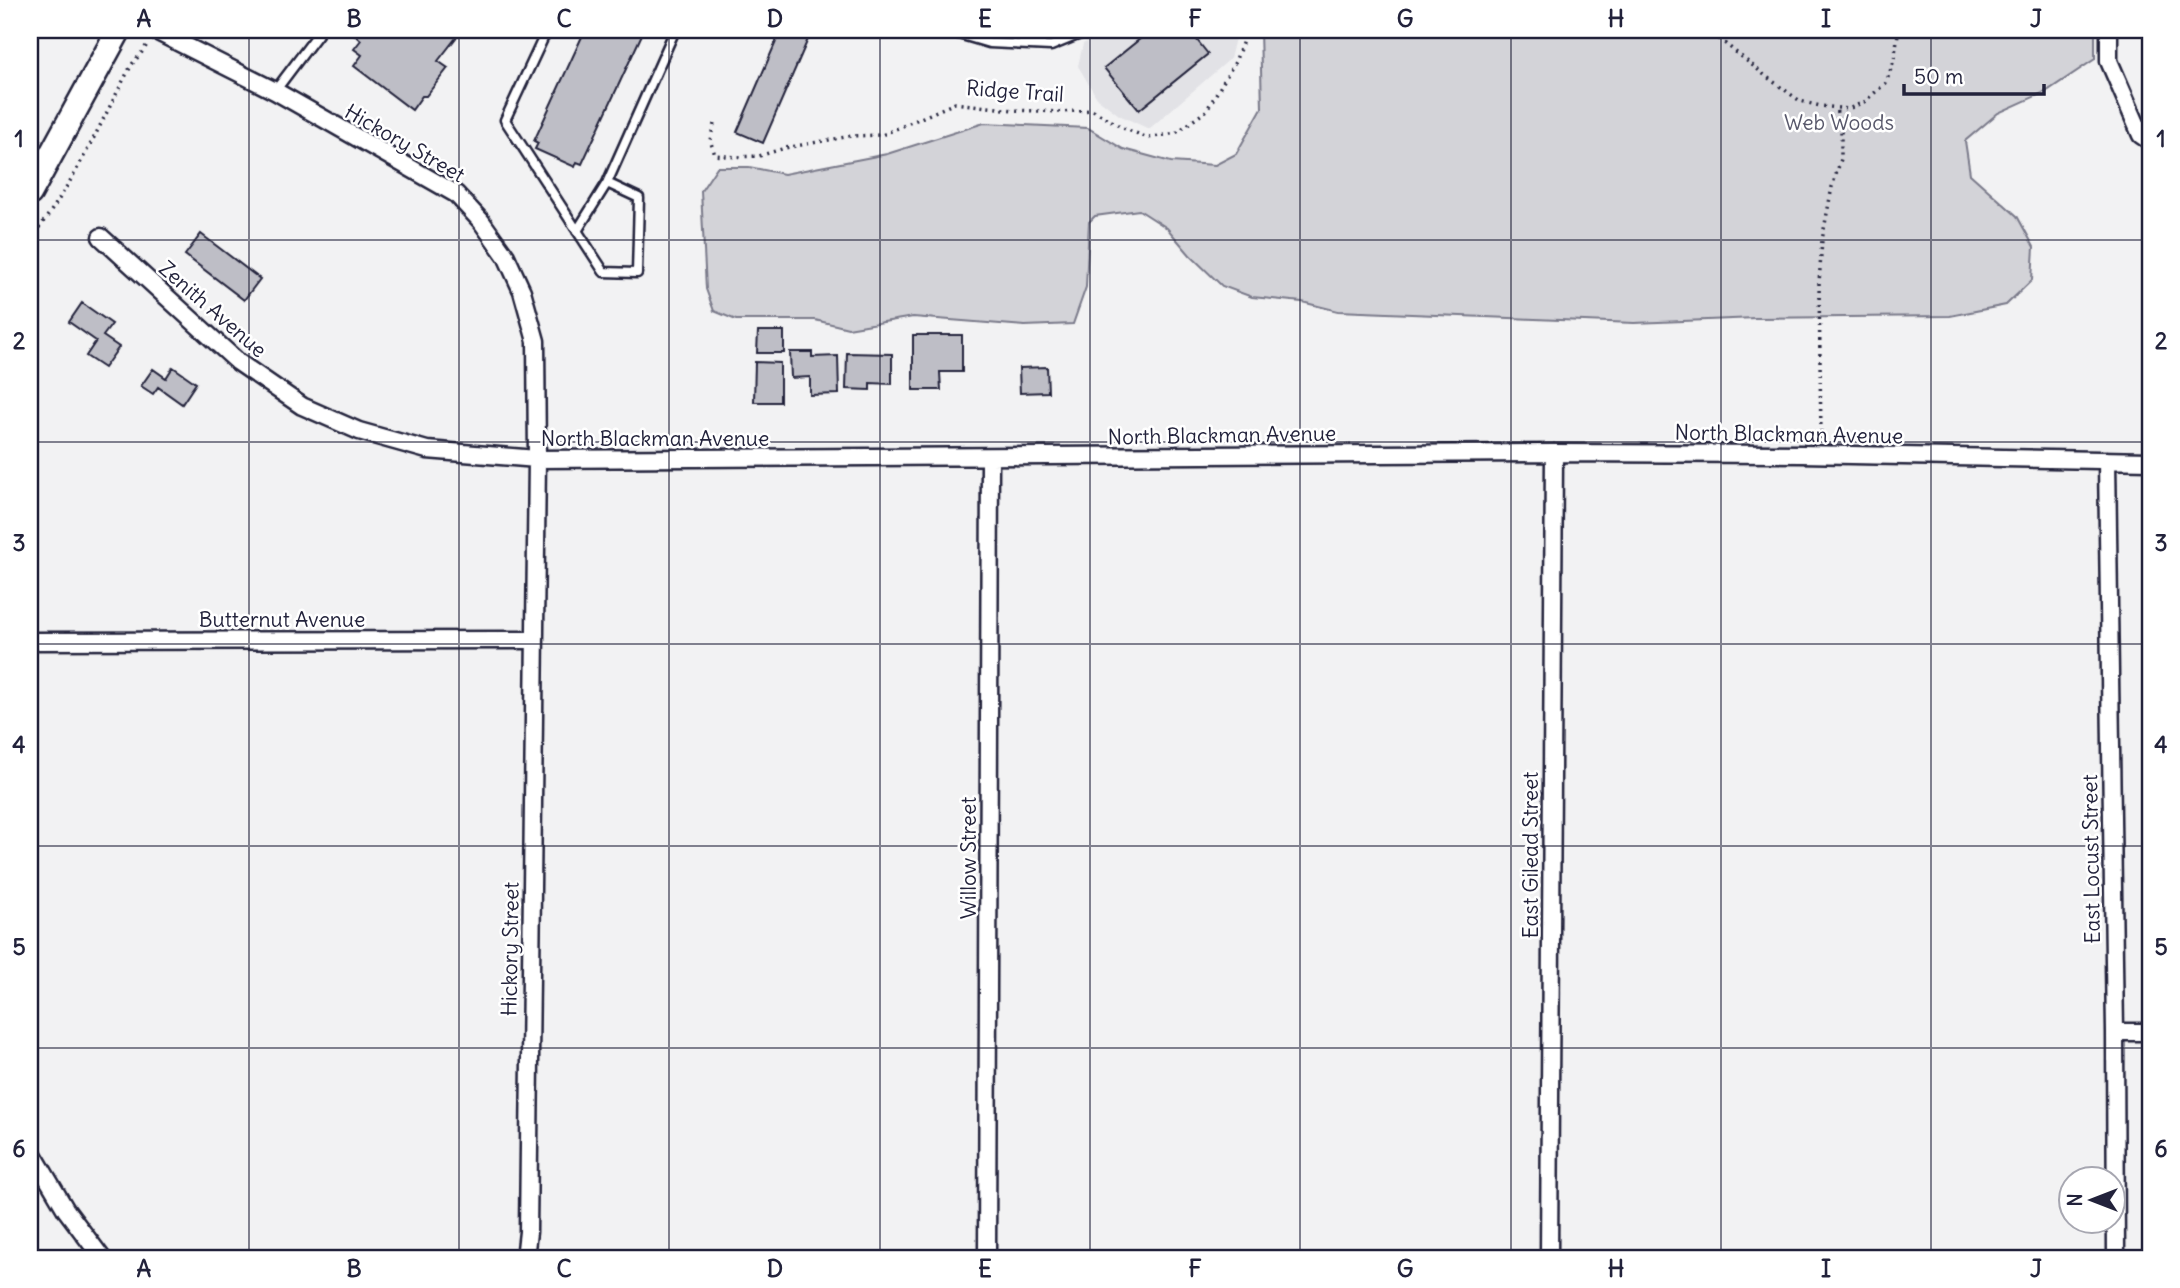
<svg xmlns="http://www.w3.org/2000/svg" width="2180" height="1288" viewBox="0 0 2180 1288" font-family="Delius,sans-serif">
  <rect width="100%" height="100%" fill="#f2f2f3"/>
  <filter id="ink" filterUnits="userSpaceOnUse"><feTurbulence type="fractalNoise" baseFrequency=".0143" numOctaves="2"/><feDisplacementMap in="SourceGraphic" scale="14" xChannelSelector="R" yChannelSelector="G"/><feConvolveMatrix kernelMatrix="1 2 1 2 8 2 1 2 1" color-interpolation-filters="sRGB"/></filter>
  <g filter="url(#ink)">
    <path fill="#e2e2e6" d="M1108,30H1237L1230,59L1149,129L1119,115L1097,98L1078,66L1083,44Z"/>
    <path fill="#d3d3d8" stroke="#7a7a8a" stroke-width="2" d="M1260,30H2095V59L2047,91L1998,113L1965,141L1970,174L2017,216L2034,247L2032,280L2006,305L1950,316L1756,318L1634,323L1338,311L1302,302L1252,297L1222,286L1190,255L1167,228L1139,210L1095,216L1089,222L1086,287L1073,324L1025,326L913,317L848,328L815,320H736L714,311L706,289L701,191L717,167H749L784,174L887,154L984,123L1088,128L1123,149L1171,162L1215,165L1236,154L1262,108Z"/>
    <path fill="#bebec6" stroke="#22223b" stroke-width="2" d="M355,30H462L438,61L448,68L426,96H422L412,110L354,66L362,55L354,49L361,40L354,34L357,31Z
      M585,30H644L582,164L577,162L575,167L535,149L538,143L534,141Z
      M781,30H812L763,143L737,132Z
      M1151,30H1189L1208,54L1139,110L1104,68Z
      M201,234L260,279L244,300L185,255Z
      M82,303L112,324L103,336L119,347L104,368L86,356L96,341L69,322Z
      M758,331H784V353H757Z
      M913,335H962V372H940L941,390H913Z
      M790,352H812V357L838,356L839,394L810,395V377L791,378Z
      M847,353L892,354V384L870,383V390L846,389Z
      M755,362L780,363V402H754Z
      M173,367L196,383L182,404L158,387L153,394L141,386L153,369L166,378Z
      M1047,367L1048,392L1020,393L1019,368Z"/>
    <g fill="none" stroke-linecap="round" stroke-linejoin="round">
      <g stroke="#22223b" stroke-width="13">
        <path id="lane" d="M547,30L505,120L604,272L637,273L639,198L607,183L577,231
          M945,30L989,43L1051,46L1090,30
          M275,91L321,30
          M607,183L675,30"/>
      </g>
      <g stroke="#22223b" stroke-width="21">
        <path id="street" d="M154,30L275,91L456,194L481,221L506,256L522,291L536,341L537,459L528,1232L525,1258
          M2109,30V61L2141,135L2150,141
          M101,237L238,362L302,406L359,431L427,450L537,459L1554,453L1801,454L2150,461
          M2107,460L2115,1032L2116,1258
          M30,641L534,640
          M2115,1032H2150
          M30,1149L66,1210L102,1258
          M987,1258L990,458
          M1549,1258L1554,453"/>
      </g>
      <g stroke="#22223b" stroke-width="28">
        <path id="secondary" d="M30,193L119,30"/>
      </g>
      <path stroke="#22223b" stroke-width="3.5" stroke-dasharray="2 5" stroke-linecap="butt" d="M1708,30L1767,77L1800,101L1820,106L1848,109L1864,102L1886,83L1894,60L1898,34L1895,30
        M714,124L710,140L715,155L736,157L759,156L785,148L851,136L882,135L955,103L1013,110L1061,112L1093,110L1123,128L1148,138L1176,133L1206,111L1235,62L1247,30
        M30,239C73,187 99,125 131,66C136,58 143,53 147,44
        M1821,439L1819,283L1822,240L1832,187L1841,159V132L1836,108"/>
      <use href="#lane" stroke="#fff" stroke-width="8"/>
      <use href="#street" stroke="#fff" stroke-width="16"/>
      <use href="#secondary" stroke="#fff" stroke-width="23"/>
    </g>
  </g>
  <path fill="none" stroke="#22223b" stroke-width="2" stroke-opacity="0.55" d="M249,30V1258M459,30V1258M669,30V1258M880,30V1258M1090,30V1258M1300,30V1258M1511,30V1258M1721,30V1258M1931,30V1258M30,240H2150M30,442H2150M30,644H2150M30,846H2150M30,1048H2150"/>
  <g text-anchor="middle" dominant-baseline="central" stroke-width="5" stroke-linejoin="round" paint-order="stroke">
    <g font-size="21" fill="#22223b" stroke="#fff">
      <text transform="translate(1015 91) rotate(4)">Ridge Trail</text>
      <text transform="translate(405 143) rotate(30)">Hickory Street</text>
      <text transform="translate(213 309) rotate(41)">Zenith Avenue</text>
      <text transform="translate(1789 434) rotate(1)">North Blackman Avenue</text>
      <text transform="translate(1222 435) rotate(-1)">North Blackman Avenue</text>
      <text x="655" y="438">North Blackman Avenue</text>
      <text x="282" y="619">Butternut Avenue</text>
      <text transform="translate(1530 855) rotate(-90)">East Gilead Street</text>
      <text transform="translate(968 858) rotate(-90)">Willow Street</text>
      <text transform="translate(2091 859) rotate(-91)">East Locust Street</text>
      <text transform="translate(510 949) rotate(-89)">Hickory Street</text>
    </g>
    <g font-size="21" fill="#57576a" stroke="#fff">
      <text x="1839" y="122">Web Woods</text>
    </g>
  </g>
  <rect width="2180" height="1288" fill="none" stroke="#fff" stroke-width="77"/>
  <g transform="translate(2092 1200) rotate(270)"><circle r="33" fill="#ffffff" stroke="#a7a7b1" stroke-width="2"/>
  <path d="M0-5L12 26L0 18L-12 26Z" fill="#22223b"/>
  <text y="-10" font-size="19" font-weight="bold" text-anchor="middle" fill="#22223b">N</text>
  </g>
  <path d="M1904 84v10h140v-10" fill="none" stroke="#22223b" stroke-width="3.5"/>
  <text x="1914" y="84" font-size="21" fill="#22223b" stroke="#ffffff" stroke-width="5" paint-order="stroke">50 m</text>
  <rect x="38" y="38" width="2104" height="1212" fill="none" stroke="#22223b" stroke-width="2.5"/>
  <g font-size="23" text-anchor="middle" font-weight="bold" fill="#22223b">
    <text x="144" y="27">A</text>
    <text x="354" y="27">B</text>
    <text x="564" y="27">C</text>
    <text x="775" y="27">D</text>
    <text x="985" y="27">E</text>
    <text x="1195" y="27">F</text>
    <text x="1405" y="27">G</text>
    <text x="1616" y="27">H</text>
    <text x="1826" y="27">I</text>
    <text x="2036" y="27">J</text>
    <text x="19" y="147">1</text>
    <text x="2161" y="147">1</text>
    <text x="19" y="349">2</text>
    <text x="2161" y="349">2</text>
    <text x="19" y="551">3</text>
    <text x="2161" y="551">3</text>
    <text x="19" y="753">4</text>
    <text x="2161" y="753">4</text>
    <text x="19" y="955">5</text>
    <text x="2161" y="955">5</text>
    <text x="19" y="1157">6</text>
    <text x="2161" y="1157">6</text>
    <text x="144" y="1277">A</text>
    <text x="354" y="1277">B</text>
    <text x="564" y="1277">C</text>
    <text x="775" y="1277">D</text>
    <text x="985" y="1277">E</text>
    <text x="1195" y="1277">F</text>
    <text x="1405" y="1277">G</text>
    <text x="1616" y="1277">H</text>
    <text x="1826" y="1277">I</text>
    <text x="2036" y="1277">J</text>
  </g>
</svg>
